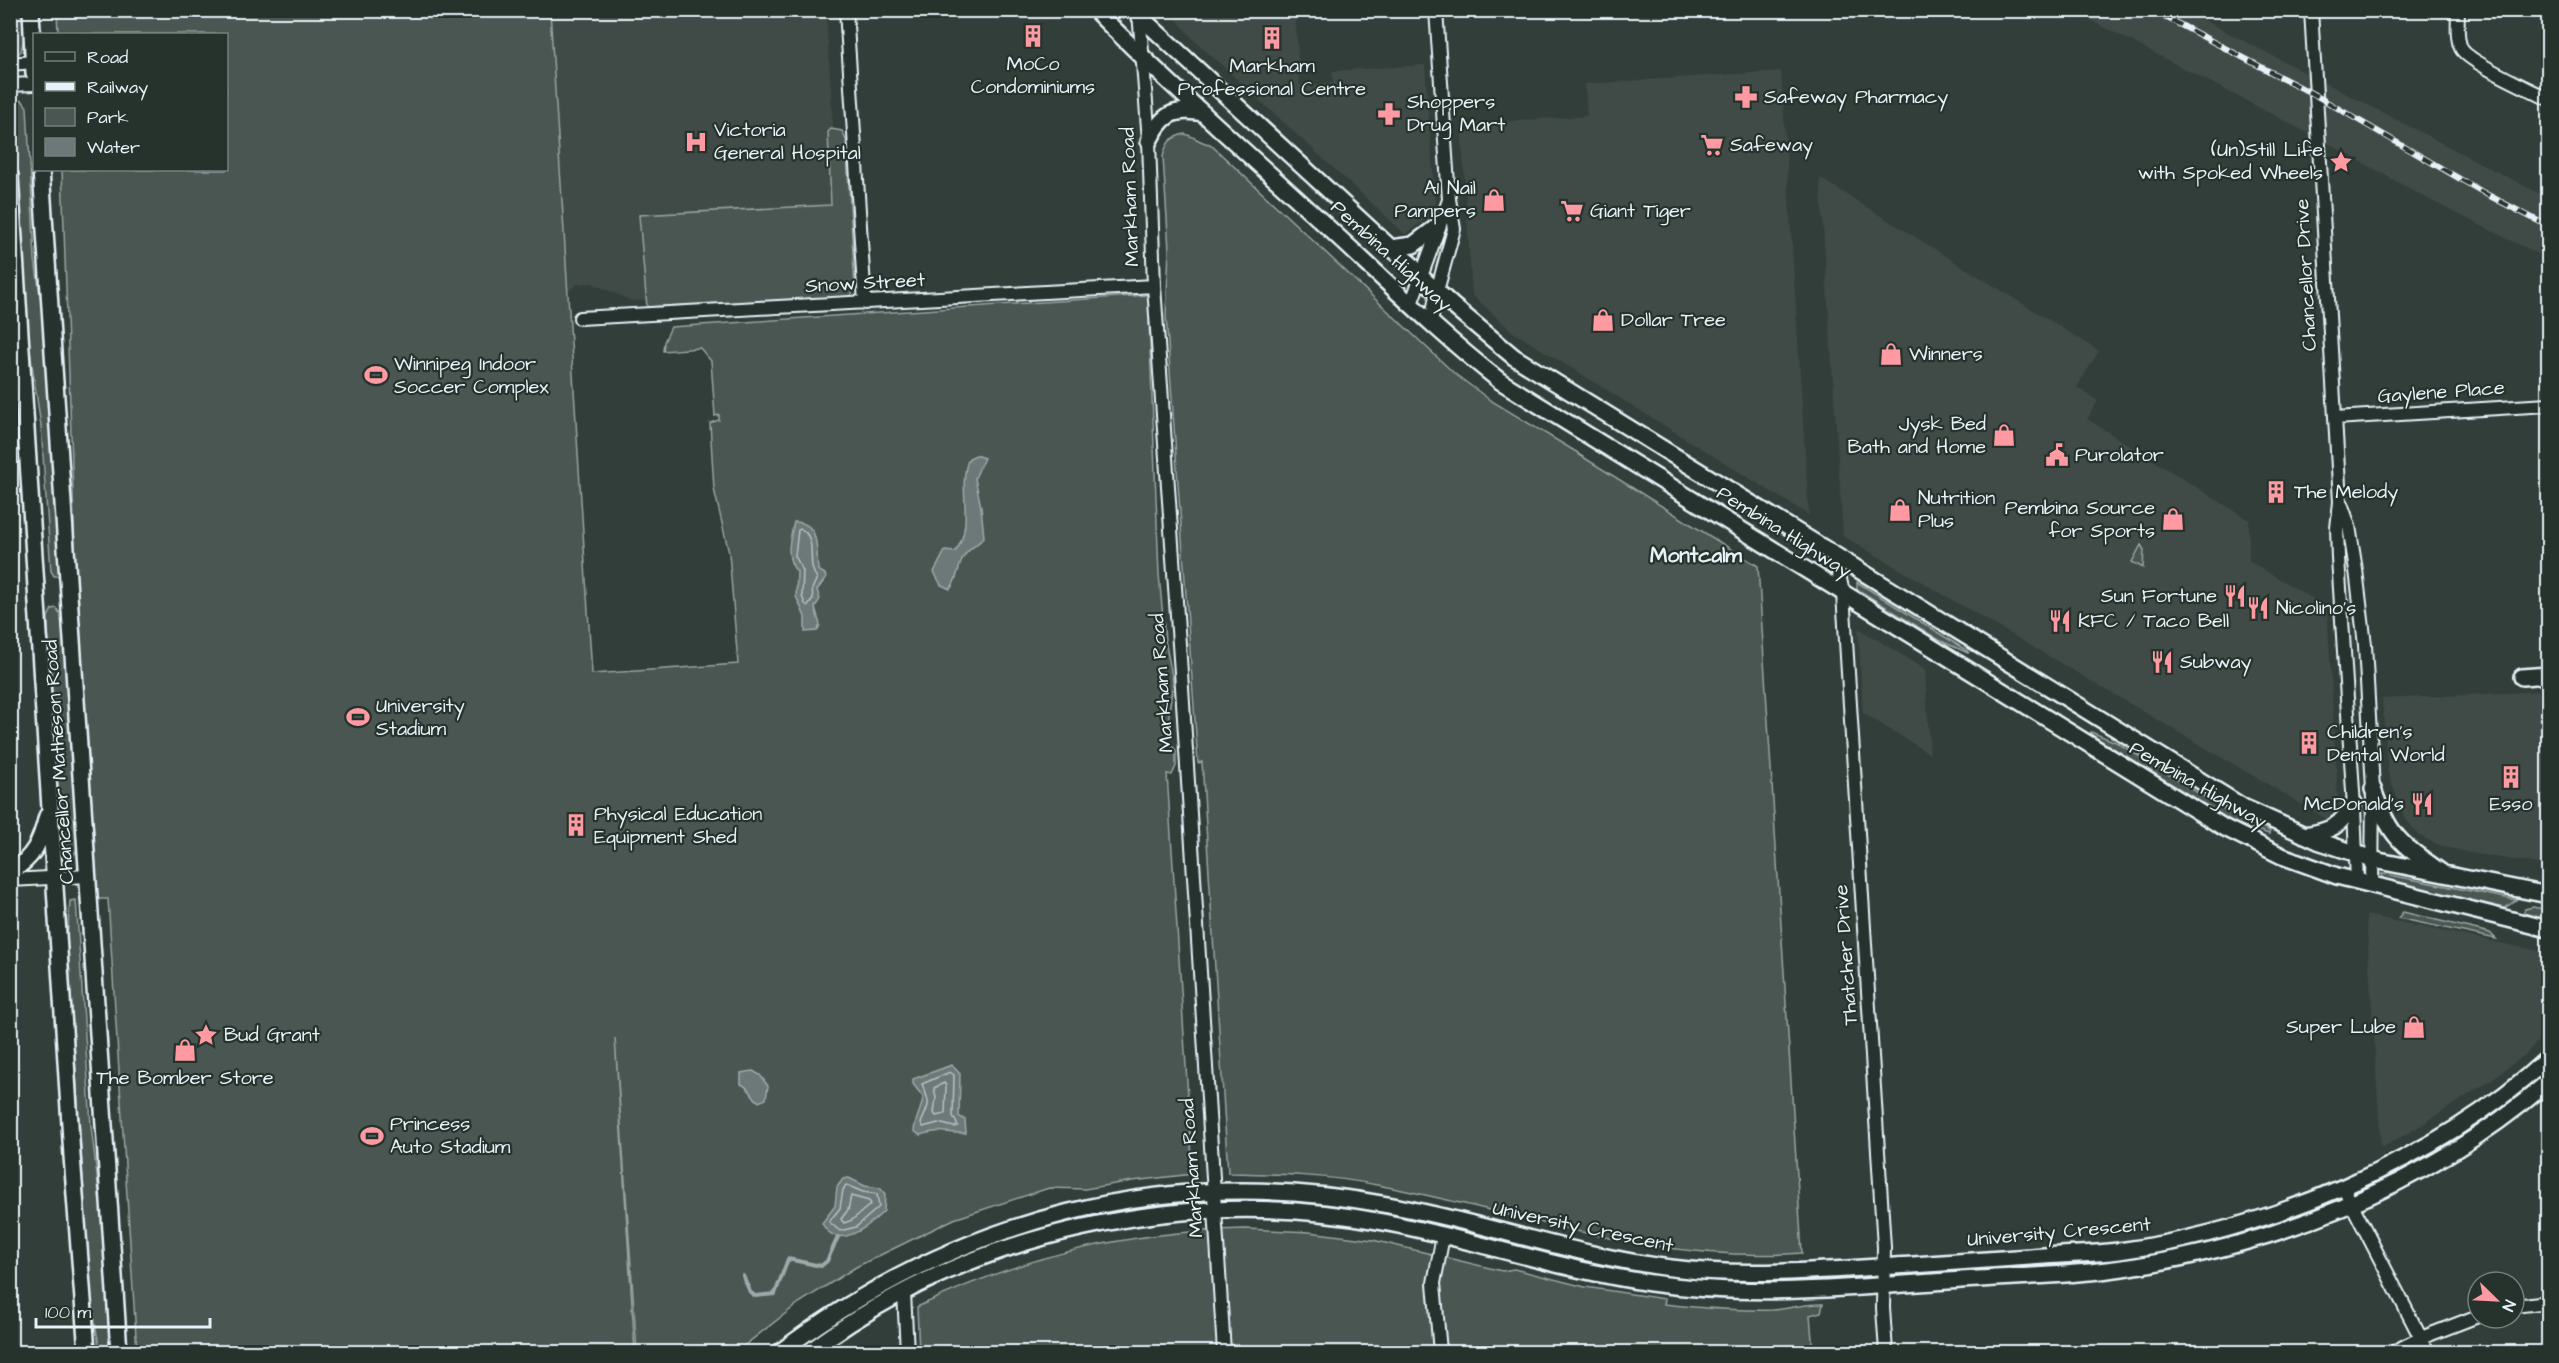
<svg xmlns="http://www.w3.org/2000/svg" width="2559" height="1363" viewBox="0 0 2559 1363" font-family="'Architects Daughter',sans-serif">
  <rect width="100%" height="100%" fill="#323e39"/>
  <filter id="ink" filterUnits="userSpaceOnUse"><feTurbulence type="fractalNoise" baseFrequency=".0167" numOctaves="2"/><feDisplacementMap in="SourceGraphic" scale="12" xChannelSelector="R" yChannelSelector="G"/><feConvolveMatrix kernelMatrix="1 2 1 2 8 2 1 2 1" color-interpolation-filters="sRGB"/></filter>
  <g filter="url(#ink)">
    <path fill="#3f4b46" d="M550,11H826L843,288L632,301L592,283L578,284L567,292Z
      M1170,11H1295L1300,85L1333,83L1332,71L1425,65L1436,212L1405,234L1192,38Z
      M2073,11H2186L2548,198V259L2428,199L2333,146Z
      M1781,71L1809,515L1513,332L1472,295L1461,124L1587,116L1585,84Z
      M1820,178L2099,351L2077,387L2098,401L2087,419L2249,520V561L2327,607L2338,801L2327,819L1843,536Z
      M1858,628L1925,669L1930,754L1863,713Z
      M2548,691V863L2539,864L2470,853L2439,845L2419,836L2405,818L2388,774L2382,699Z
      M10,820L13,856L19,899L11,900Z
      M2366,915L2548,953V1031L2525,1055L2485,1084L2417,1128L2381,1148Z"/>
    <path fill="#495651" stroke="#98a4a4" stroke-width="1.5" d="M10,11H25V33L21,51L18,54L11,46Z
      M57,11H550L592,674L738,664L729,553L714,489L710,423L719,420V415L715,416L711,361L700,348L663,351L664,342L671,327L1148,295L1159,574L1165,640L1173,681L1167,731L1170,744L1176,750V766L1172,775L1167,774L1193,1174L1132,1181L1085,1189L1049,1188L954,1219L856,1267L799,1303L736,1352H637L615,1038L635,1352H137L108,899H98L75,552L62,170H226V34H58Z
      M22,100L27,107L35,259L47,346L62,567L58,576H54L51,571L41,426L27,330L14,124L17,101Z
      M831,129L842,131L846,140L855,287L851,295L845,298L647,307L639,215L831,205L828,132Z
      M1185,134C1195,137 1201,143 1210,144L1455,374L1490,400L1578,453V454L1758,566L1802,1253C1650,1264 1523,1212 1377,1185C1328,1175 1278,1174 1228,1173L1202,762L1198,763L1166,315L1169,250L1163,157C1166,142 1171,137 1185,134Z
      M2141,545L2144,550L2143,568L2132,562Z
      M1857,582L1969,652L1968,653L1939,640L1857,589Z
      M56,608L63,617L65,626L79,843L73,858H65L61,848L48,627V617L52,609Z
      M2091,732L2116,742L2229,812L2270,831L2269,834L2235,823L2090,734Z
      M2381,874H2385L2516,900L2505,908L2393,882L2384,878Z
      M76,900L91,1125L104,1236L112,1352H100L91,1299L67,938L70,901Z
      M2533,907L2548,910V920L2523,913L2525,909Z
      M2403,912L2490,933L2496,939L2398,918Z
      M1245,1229L1309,1232L1373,1240L1502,1271L1514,1269L1585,1287L1665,1299L1664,1304C1700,1308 1735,1311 1772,1310C1789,1309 1806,1303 1823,1304L1821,1312L1810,1315L1813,1352H919L917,1307C1026,1255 1124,1232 1245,1229Z"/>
    <path fill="#6d7978" stroke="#9ea9ab" stroke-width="1.5" d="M976,455L984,458L975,478L981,507L984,537C978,545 967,549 963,558C958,567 957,582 950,589L941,585L934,572L945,551L955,552C976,523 956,487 969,458Z
      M794,522C821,522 816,550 818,570L825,574L826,578L817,590L820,599L815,607L820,625L817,631L805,632V617L796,596L797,572C784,558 790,539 794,522Z
      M952,1065L960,1074L959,1116L965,1120L966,1133C946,1134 941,1128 920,1135L914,1131C915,1119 922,1109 923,1097L913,1084V1079Z
      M753,1071L760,1075L768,1086L766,1099L759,1102C751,1096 751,1088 741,1084V1073Z
      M849,1178L865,1186L880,1188L885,1194L884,1211C869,1226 837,1253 822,1223L835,1206L837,1187L843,1179Z"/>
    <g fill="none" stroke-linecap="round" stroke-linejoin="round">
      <path stroke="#b7c1c5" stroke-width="1.5" d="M801,529C819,539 805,564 817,578L812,589L813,599L808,606L805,604L802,596L803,571L795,556L798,530Z
        M950,1072L954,1075L953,1116L958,1126L954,1127L938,1123L923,1127L921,1123C931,1101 930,1104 922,1084Z
        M944,1083L946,1086L945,1114L936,1116L934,1113L936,1098L934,1088Z
        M846,1185L863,1192L877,1194L879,1207L856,1227L840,1231L829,1222L840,1208L843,1190Z
        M851,1196L869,1201L871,1204L852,1220L844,1223L841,1219L848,1210Z"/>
      <path stroke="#9ea9ab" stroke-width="4" d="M743,1276L750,1292L755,1296L775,1294L788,1259L821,1266L827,1261L838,1237"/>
      <g stroke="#e8f1f8" stroke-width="16">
        <path id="minor" d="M846,10L865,303
          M2311,10L2340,502L2337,528L2338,558L2354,807L2357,882
          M2458,10C2458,22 2456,37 2461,48C2467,62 2532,90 2548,99
          M1139,12L1149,141L1154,286L1182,687L1224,1352
          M10,64L34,62
          M10,85L34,84
          M1411,304L1449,200
          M580,318L1154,286
          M1431,322L1437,291L1454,229L1449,199L1436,10
          M2335,418L2548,405
          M2342,506L2349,526L2356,570L2365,645L2373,789L2372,886
          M1835,556L1843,593L1884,1247L1883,1308L1886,1352
          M10,880L88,876
          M2343,1187L2428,1352
          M904,1293L907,1352
          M2514,1306L2548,1302
          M1440,1352L1434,1283L1443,1236
          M2393,1352L2421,1338L2478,1316"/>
      </g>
      <g stroke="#e8f1f8" stroke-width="20">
        <path id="major" d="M31,10L34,74
          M1095,10C1167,83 1245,151 1321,221C1380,275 1437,332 1500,381L2223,827L2282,856L2337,876L2548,929
          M1133,10L1391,248L1411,264L1420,276L1453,306L1514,357L2243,807L2318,841L2379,861L2548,895
          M1149,141C1162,115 1173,107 1203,113
          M41,170L119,1352
          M10,176L72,1156L87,1352
          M1391,248L1413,245L1438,226
          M2522,677L2548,675
          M2373,789C2389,837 2401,844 2441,872
          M2304,835C2331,831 2340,827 2354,803
          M10,872C34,858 41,841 47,816
          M780,1352C958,1218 1166,1163 1388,1205C1483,1222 1575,1256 1671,1268C1752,1278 1832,1269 1913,1265C1957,1262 2001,1259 2044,1256C2069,1254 2094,1254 2119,1251C2267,1231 2438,1160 2548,1058
          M809,1352C970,1230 1186,1185 1383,1222C1473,1239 1560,1270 1651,1283C1745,1297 1840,1289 1934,1282C1992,1277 2050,1277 2108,1270C2266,1250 2427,1187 2548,1082"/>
      </g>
      <use href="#minor" stroke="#26332d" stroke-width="12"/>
      <use href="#major" stroke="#26332d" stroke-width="15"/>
      <g stroke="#e8f1f8" stroke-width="6">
        <path id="rail" d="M2152,10L2315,95L2486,194L2548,226"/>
      </g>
      <use href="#rail" stroke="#26332d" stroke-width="4" stroke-dasharray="11" stroke-linecap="butt"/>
    </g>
  </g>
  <defs>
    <g id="building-bare" transform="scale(1.8)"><path d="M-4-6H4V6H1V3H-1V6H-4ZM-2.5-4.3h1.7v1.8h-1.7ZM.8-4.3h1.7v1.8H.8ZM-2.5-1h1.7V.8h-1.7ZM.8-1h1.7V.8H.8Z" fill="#ff9aa2" stroke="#26332d" stroke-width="2.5" paint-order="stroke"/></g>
    <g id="pharmacy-bare" transform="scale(1.8)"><path d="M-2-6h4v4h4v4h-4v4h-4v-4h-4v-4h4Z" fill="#ff9aa2" stroke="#26332d" stroke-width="2.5" paint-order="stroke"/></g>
    <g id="hospital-bare" transform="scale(1.8)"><path d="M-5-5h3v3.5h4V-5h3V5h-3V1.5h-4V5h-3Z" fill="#ff9aa2" stroke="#26332d" stroke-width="2.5" paint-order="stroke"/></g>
    <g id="supermarket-bare" transform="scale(1.8)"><path d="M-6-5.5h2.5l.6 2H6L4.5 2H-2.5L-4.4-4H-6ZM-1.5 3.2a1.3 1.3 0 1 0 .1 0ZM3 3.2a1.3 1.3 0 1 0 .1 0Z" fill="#ff9aa2" stroke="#26332d" stroke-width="2.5" paint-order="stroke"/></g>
    <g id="sight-bare" transform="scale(1.8)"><path d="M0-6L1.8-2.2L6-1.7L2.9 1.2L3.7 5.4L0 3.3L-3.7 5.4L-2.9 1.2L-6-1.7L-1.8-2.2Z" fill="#ff9aa2" stroke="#26332d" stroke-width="2.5" paint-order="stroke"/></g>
    <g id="shop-bare" transform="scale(1.8)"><path d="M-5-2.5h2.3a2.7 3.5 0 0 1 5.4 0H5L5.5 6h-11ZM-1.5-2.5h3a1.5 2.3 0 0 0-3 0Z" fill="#ff9aa2" stroke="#26332d" stroke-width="2.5" paint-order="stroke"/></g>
    <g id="stadium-bare" transform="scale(1.8)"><path d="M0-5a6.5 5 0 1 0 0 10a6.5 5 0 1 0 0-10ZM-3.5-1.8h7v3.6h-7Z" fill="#ff9aa2" stroke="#26332d" stroke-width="2.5" paint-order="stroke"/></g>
    <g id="civic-bare" transform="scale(1.8)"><path d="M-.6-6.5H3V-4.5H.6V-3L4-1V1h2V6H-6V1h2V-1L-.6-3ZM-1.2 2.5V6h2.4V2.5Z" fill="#ff9aa2" stroke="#26332d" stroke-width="2.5" paint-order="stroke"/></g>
    <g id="restaurant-bare" transform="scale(1.8)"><path d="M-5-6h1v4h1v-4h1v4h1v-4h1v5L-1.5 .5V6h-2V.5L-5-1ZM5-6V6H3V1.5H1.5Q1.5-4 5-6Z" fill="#ff9aa2" stroke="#26332d" stroke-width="2.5" paint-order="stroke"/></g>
  </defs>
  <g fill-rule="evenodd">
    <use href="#building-bare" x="1033" y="36"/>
    <use href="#building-bare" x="1272" y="38"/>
    <use href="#pharmacy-bare" x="1746" y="97"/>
    <use href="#pharmacy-bare" x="1389" y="114"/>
    <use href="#hospital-bare" x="696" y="142"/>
    <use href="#supermarket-bare" x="1712" y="145"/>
    <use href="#sight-bare" x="2341" y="162"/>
    <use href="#shop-bare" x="1494" y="200"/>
    <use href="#supermarket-bare" x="1572" y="211"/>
    <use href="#shop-bare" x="1603" y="320"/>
    <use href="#shop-bare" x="1891" y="354"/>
    <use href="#stadium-bare" x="376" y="375"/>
    <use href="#shop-bare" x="2004" y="435"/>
    <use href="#civic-bare" x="2057" y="455"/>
    <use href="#building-bare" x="2276" y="492"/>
    <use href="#shop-bare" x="1900" y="510"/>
    <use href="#shop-bare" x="2173" y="519"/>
    <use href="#restaurant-bare" x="2235" y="596"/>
    <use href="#restaurant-bare" x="2258" y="608"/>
    <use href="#restaurant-bare" x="2060" y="621"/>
    <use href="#restaurant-bare" x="2162" y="662"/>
    <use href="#stadium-bare" x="358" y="717"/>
    <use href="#building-bare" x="2309" y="743"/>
    <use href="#building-bare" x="2511" y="777"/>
    <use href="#restaurant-bare" x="2422" y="804"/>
    <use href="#building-bare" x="576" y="825"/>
    <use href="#shop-bare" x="2414" y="1027"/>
    <use href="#sight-bare" x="206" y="1035"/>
    <use href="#shop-bare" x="185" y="1050"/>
    <use href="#stadium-bare" x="372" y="1136"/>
  </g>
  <g text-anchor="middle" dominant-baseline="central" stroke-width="4.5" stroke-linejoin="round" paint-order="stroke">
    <g font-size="20" fill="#e8f1f8" stroke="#26332d" text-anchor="start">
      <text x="1033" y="64" text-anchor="middle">MoCo<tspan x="1033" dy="23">Condominiums</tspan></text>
      <text x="1272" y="66" text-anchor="middle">Markham<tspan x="1272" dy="23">Professional Centre</tspan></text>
      <text x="1764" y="97">Safeway Pharmacy</text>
      <text x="1407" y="102">Shoppers<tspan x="1407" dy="23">Drug Mart</tspan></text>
      <text x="714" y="130">Victoria<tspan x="714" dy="23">General Hospital</tspan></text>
      <text x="1730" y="145">Safeway</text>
      <text x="2323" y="150" text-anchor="end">(Un)Still Life<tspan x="2323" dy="23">with Spoked Wheels</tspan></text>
      <text x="1476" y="188" text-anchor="end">A1 Nail<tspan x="1476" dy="23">Pampers</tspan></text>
      <text x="1590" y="211">Giant Tiger</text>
      <text x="1621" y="320">Dollar Tree</text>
      <text x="1909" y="354">Winners</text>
      <text x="394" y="364">Winnipeg Indoor<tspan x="394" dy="23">Soccer Complex</tspan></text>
      <text x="1986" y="424" text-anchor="end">Jysk Bed<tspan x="1986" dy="23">Bath and Home</tspan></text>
      <text x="2075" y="455">Purolator</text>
      <text x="2294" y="492">The Melody</text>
      <text x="1918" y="498">Nutrition<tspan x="1918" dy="23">Plus</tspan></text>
      <text x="2155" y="508" text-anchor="end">Pembina Source<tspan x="2155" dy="23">for Sports</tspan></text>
      <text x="2217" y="596" text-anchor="end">Sun Fortune</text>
      <text x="2276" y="608">Nicolino's</text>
      <text x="2078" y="621">KFC / Taco Bell</text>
      <text x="2180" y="662">Subway</text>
      <text x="376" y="706">University<tspan x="376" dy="23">Stadium</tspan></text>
      <text x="2327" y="732">Children's<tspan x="2327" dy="23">Dental World</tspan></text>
      <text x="2404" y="804" text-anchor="end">McDonald's</text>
      <text x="2511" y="804" text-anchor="middle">Esso</text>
      <text x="594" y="814">Physical Education<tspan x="594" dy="23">Equipment Shed</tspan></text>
      <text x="2396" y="1027" text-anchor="end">Super Lube</text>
      <text x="224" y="1035">Bud Grant</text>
      <text x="185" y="1078" text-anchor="middle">The Bomber Store</text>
      <text x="390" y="1124">Princess<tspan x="390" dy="23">Auto Stadium</tspan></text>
    </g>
    <g font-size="20" fill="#e8f1f8" stroke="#26332d">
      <text transform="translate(1130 197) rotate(-92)">Markham Road</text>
      <text transform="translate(1391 256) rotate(42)">Pembina Highway</text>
      <text transform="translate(2306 275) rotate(-93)">Chancellor Drive</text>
      <text transform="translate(865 283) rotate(-3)">Snow Street</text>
      <text transform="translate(2441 392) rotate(-4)">Gaylene Place</text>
      <text transform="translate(1784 532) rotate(32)">Pembina Highway</text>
      <text transform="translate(1162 683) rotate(-94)">Markham Road</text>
      <text transform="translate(59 762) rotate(-94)">Chancellor Matheson Road</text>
      <text transform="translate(2198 785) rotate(30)">Pembina Highway</text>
      <text transform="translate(1846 955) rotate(-94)">Thatcher Drive</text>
      <text transform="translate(1192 1168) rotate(-94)">Markham Road</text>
      <text transform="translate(1583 1227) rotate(12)">University Crescent</text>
      <text transform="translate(2059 1232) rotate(-5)">University Crescent</text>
    </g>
    <g font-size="21" font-weight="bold" fill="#e8f1f8" stroke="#26332d">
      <text x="1696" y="555">Montcalm</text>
    </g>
  </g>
  <rect width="2559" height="1363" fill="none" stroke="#26332d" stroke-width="36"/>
  <rect x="18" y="18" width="2523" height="1327" fill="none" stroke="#e8f1f8" stroke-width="2" filter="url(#ink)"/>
  <rect x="33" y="33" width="195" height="138" fill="#26332d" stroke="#747f7e" stroke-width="1.5"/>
  <rect x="45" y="52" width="30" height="9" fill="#26332d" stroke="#747f7e" stroke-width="1.5"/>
  <text x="87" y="63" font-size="18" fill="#e8f1f8">Road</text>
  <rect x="45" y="82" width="30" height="9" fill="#e8f1f8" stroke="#747f7e" stroke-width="1.5"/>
  <text x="87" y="93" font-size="18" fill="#e8f1f8">Railway</text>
  <rect x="45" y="108" width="30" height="18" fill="#495651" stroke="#747f7e" stroke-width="1.5"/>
  <text x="87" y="123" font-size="18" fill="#e8f1f8">Park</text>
  <rect x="45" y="138" width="30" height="18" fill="#6d7978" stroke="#747f7e" stroke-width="1.5"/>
  <text x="87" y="153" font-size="18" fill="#e8f1f8">Water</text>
  <g transform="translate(2496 1300) rotate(114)"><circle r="28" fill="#26332d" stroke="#747f7e" stroke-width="1.5"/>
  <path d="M0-4.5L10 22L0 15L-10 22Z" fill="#ff9aa2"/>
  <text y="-9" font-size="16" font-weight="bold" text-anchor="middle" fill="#e8f1f8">N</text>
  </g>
  <path d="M36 1318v9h174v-9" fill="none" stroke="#e8f1f8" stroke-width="3"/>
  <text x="45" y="1318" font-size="18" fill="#e8f1f8" stroke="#26332d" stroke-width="4.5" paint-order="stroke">100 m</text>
</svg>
